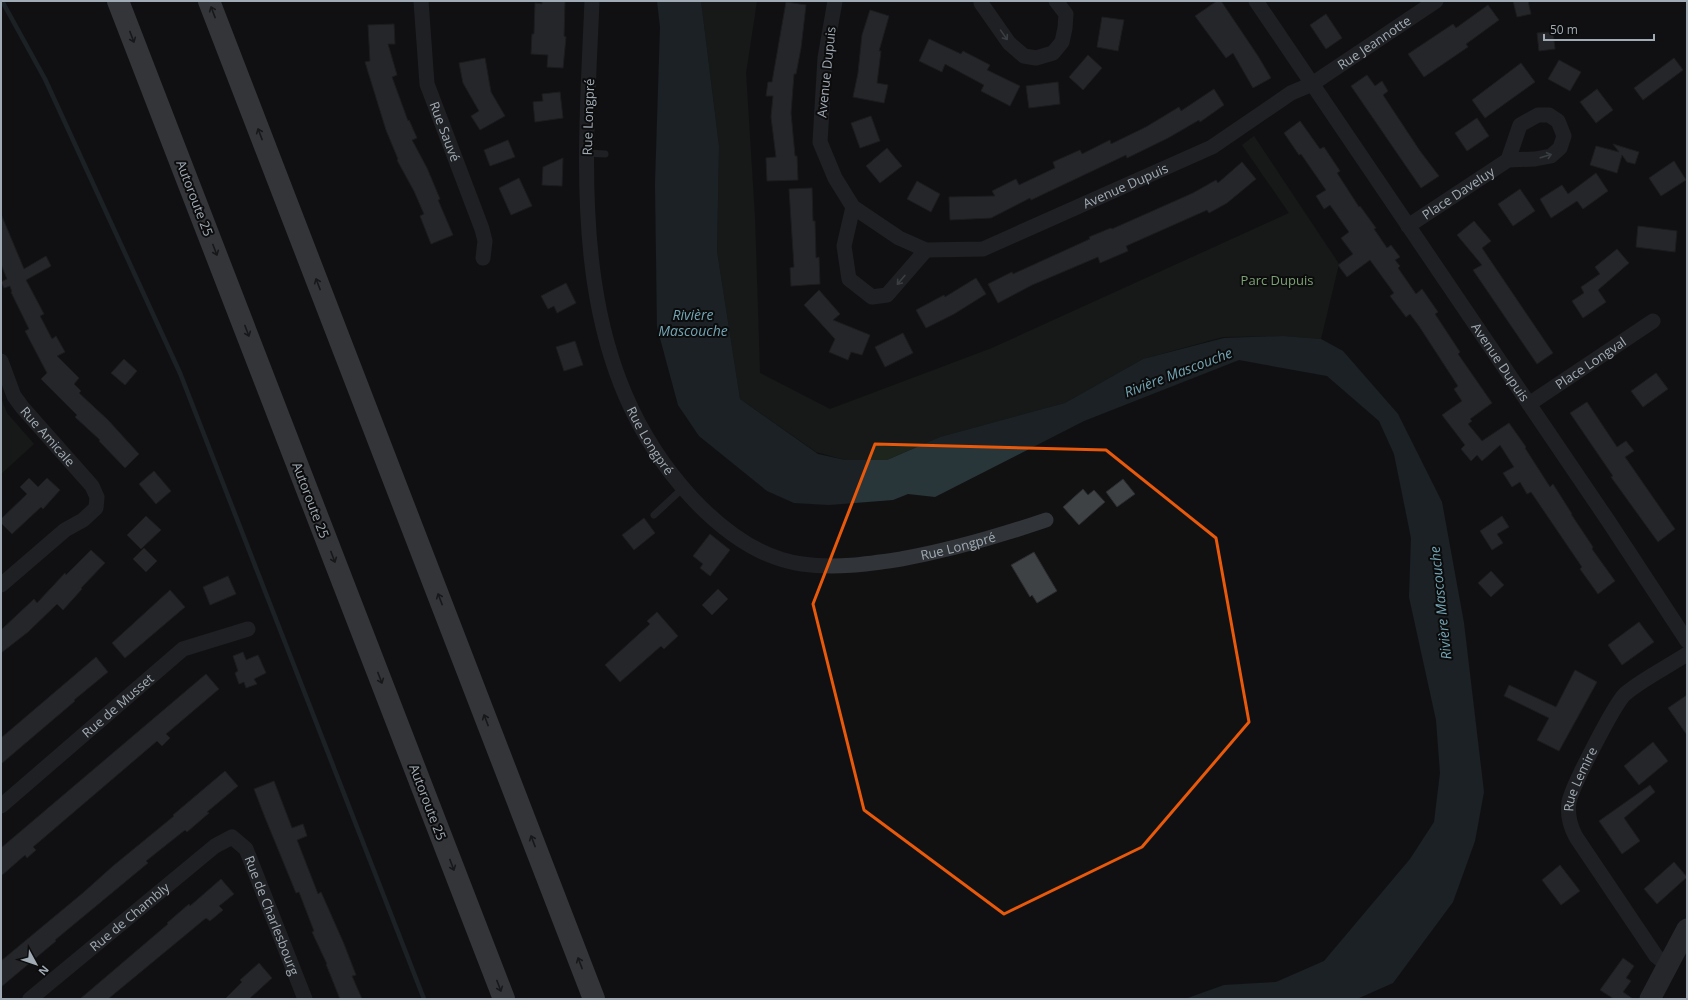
<svg xmlns="http://www.w3.org/2000/svg" width="1688" height="1000" viewBox="0 0 1688 1000" font-family="'Open Sans',sans-serif">
  <rect width="100%" height="100%" fill="#111112"/>
  <path fill="#1d251d" d="M701,1H757L746,73L755,218L760,373L830,409L992,348L1289,213L1242,145L1254,136L1339,264L1321,339L1283,336L1223,337L1143,359L1065,403L940,437L887,460H845L816,452L740,399L717,251L719,146Z
    M1,398L7,413L34,444L1,474Z"/>
  <path fill="#28363a" d="M657,1H701L719,146L717,251L740,399L818,454L845,460H887L940,437L1065,403L1143,359L1224,338L1283,336L1321,339L1343,351L1398,414L1442,502L1464,623L1484,792L1475,841L1453,902L1393,983L1357,999H1185L1224,985L1276,982L1324,961L1410,859L1434,822L1440,773L1436,720L1409,597L1411,538L1394,454L1379,421L1327,376L1239,360L1084,421L935,497L908,494L893,500L829,505L794,503L767,491L699,436L678,405L657,327L655,184L660,27Z"/>
  <g fill="none" stroke-linecap="round" stroke-linejoin="round">
    <path stroke="#28363a" stroke-width="4.5" d="M2,1L45,79L180,373L424,999"/>
  </g>
  <path fill="#3e4245" stroke="#2a2b2f" d="M542,1H565L564,36L566,37L563,68L547,67L548,55L531,54L532,34H534L535,3L542,4Z
    M1217,1H1221L1258,56L1271,78L1253,88L1233,53L1226,58L1195,16Z
    M1513,1H1528L1531,14L1517,17Z
    M786,2L806,5L801,48L796,74H794L791,113L795,156H797L798,180L767,181L766,158L776,157L771,117L773,96H766L768,82H772Z
    M1488,5L1499,20L1466,44L1468,47L1424,77L1408,54L1453,24L1456,28Z
    M870,10L889,16L879,51H881L877,83L888,85L884,103L853,97L858,73L862,35Z
    M1326,14L1342,38L1326,49L1310,25Z
    M1102,17L1124,20L1118,51L1097,47Z
    M394,24L395,44H388L397,75L392,77L408,121L409,120L417,138L412,140L427,168L440,199L438,200L453,235L431,244L420,216L424,214L414,191L397,160L398,159L386,130L365,62L370,61L368,25Z
    M1553,32L1555,49L1539,51L1537,33Z
    M929,39L961,54L963,51L990,65L987,70L1020,86L1010,106L981,91L984,85L945,64L942,72L919,61Z
    M1088,55L1102,68L1083,90L1069,77Z
    M485,58L491,92L505,116L480,130L471,116L479,111L463,83L459,63Z
    M1674,58L1683,70L1643,100L1634,88Z
    M1559,60L1581,72L1570,91L1548,79Z
    M1521,63L1535,82L1485,118L1472,100Z
    M1367,75L1375,86L1382,81L1388,91L1383,95L1420,151L1439,176L1421,188L1351,86Z
    M1058,82L1060,104L1029,108L1026,86Z
    M1214,89L1224,105L1200,122L1199,120L1168,138L1127,158L1126,155L1031,200L1030,198L991,218L950,220L949,197L995,196L992,191L1016,179L1019,185L1055,168L1053,162L1080,150L1082,154L1110,140L1111,144L1146,127L1179,107L1181,111Z
    M1597,89L1613,110L1596,123L1580,102Z
    M560,92L563,118L535,122L533,102L543,101L542,94Z
    M871,116L880,141L860,148L851,123Z
    M1477,118L1489,136L1467,151L1455,133Z
    M1300,121L1320,149L1324,147L1340,171L1337,173L1359,207L1360,206L1376,228L1374,229L1387,248L1391,245L1400,257L1395,260L1400,266L1398,268L1416,294L1422,289L1438,312L1435,314L1460,352L1458,354L1492,403L1470,419L1472,421L1468,424L1482,441L1509,423L1526,447L1525,448L1550,487L1553,484L1572,514H1571L1593,547L1592,549L1615,581L1598,594L1580,569L1582,567L1531,492L1527,494L1520,482L1512,487L1503,473L1514,467L1500,445L1482,461L1477,455L1471,461L1461,449L1465,445L1442,415L1462,401L1454,389L1458,386L1419,326L1410,314L1406,317L1390,296L1394,293L1370,260L1347,277L1338,265L1353,254L1341,238L1349,232L1330,205L1324,209L1316,196L1326,190L1301,154L1299,155L1284,133Z
    M508,140L515,157L490,166L484,150Z
    M1613,144L1639,152L1635,164L1627,162L1622,155L1617,173L1590,165L1596,146L1619,152Z
    M887,148L902,166L880,183L866,166Z
    M563,158L562,186L542,185L543,167Z
    M1674,161L1686,180L1661,196L1649,178Z
    M1242,162L1256,179L1227,203L1209,213L1207,210L1126,246L1128,251L1100,263L1098,257L1032,285L998,303L988,284L1012,272L1013,274L1090,239L1089,237L1111,228L1112,229L1193,193L1216,180L1218,183Z
    M1596,173L1608,191L1583,209L1577,201L1551,218L1540,199L1562,185L1568,194Z
    M519,178L532,206L511,215L499,188Z
    M917,181L940,194L931,212L907,199Z
    M812,188L813,221H815L816,258L819,257L820,284L791,286L790,268L794,267L789,189Z
    M1520,189L1535,211L1513,226L1498,204Z
    M1,214L24,269L46,256L51,266L26,280L44,314L40,316L52,339L56,336L65,352L57,356L79,378L74,384L81,391L79,393L108,420L139,454L125,468L99,441L100,440L75,417L77,415L41,379L47,373L25,331L29,329L11,292H12L10,286L4,288L1,282L7,279L1,264Z
    M1474,221L1491,241L1482,248L1553,353L1537,364L1473,270L1482,265L1457,235Z
    M1638,226L1677,231L1675,252L1636,247Z
    M1617,249L1629,263L1598,290L1606,302L1583,318L1572,301L1584,293L1581,287L1600,274L1595,267Z
    M976,278L986,294L954,314L926,328L916,310L944,295L945,297Z
    M566,283L576,303L557,313L554,306L548,309L541,296Z
    M819,290L840,314L833,320L870,335L862,355L851,352L848,360L829,352L835,339L804,305Z
    M903,333L913,353L885,367L875,347Z
    M575,341L583,365L564,371L556,347Z
    M124,359L137,371L125,385L111,373Z
    M1656,373L1668,389L1643,407L1631,391Z
    M1587,402L1617,447L1626,441L1634,451L1625,457L1675,529L1658,542L1611,477L1613,476L1570,413Z
    M154,471L171,491L156,504L139,484Z
    M29,478L38,487L47,478L60,490L43,509L41,507L12,534L1,523V519L27,494L20,487Z
    M1123,479L1135,494L1117,507L1106,492Z
    M1083,489L1088,495L1094,490L1105,502L1079,525L1063,507Z
    M146,516L161,530L141,549L127,535Z
    M1502,516L1509,527L1497,534L1503,543L1492,550L1480,531Z
    M644,518L655,533L634,550L622,535Z
    M710,534L730,550L710,576L700,568L703,564L693,556Z
    M144,548L157,561L146,572L133,559Z
    M91,550L105,563L81,588L82,589L63,610L57,604L28,632L1,653V630L34,599L37,603L65,573L66,575Z
    M1034,552L1057,591L1037,603L1032,595L1030,597L1011,565Z
    M1491,571L1504,585L1491,597L1478,583Z
    M228,576L236,594L210,605L203,587Z
    M718,589L728,599L712,615L702,605Z
    M170,590L185,607L125,658L112,643Z
    M657,612L678,636L664,649L661,646L620,682L605,665L650,624L647,621Z
    M1639,622L1654,642L1622,665L1608,645Z
    M243,652L246,660L258,655L266,673L254,679L257,684L246,688L244,682L239,684L235,673L238,671L233,656Z
    M96,657L108,672L74,700L75,701L1,764V738Z
    M1575,670L1597,682L1559,751L1537,740L1549,718L1504,696L1509,685L1556,707Z
    M206,674L219,689L166,734L170,738L162,746L157,741L33,847L36,850L27,858L25,855L1,876V848Z
    M1687,695V735L1668,708Z
    M1653,742L1668,761L1639,785L1624,766Z
    M225,771L238,786L207,812L209,813L187,832L185,830L146,861L148,863L55,940L56,941L1,987V961L84,892L113,866L174,816L173,815Z
    M274,781L292,828L303,824L307,836L297,840L318,894L321,892L344,944L356,975L352,976L362,999H340L326,964H327L312,932L314,931L299,892L296,893L264,815L254,789Z
    M1650,785L1655,792L1624,818L1640,841L1622,854L1599,821Z
    M1674,862L1687,877L1657,904L1644,889Z
    M1560,865L1580,891L1561,905L1542,880Z
    M221,879L234,894L219,906L223,910L210,921L206,918L108,999H80L168,924L167,923L189,904L190,906Z
    M1623,958L1634,966L1626,978L1631,981L1623,992L1633,999H1614L1600,990Z
    M259,963L272,978L249,999H225L242,982L240,980Z"/>
  <g fill="none" stroke-linecap="round" stroke-linejoin="round">
    <path stroke="#313438" stroke-width="7" d="M586,153L605,154
      M654,515L683,488"/>
    <g stroke="#313438" stroke-width="15">
      <path id="s1" d="M421,1L427,84L482,229L485,241L483,258"/>
      <path id="s2" d="M592,1C585,172 565,361 692,498C722,530 758,558 802,564C836,569 868,564 901,559C951,550 999,536 1046,520"/>
      <path id="s3" d="M835,1L825,58L820,142L835,178L853,207L899,238L926,250L983,249L1212,147L1291,93L1312,84L1436,1"/>
      <path id="s4" d="M1256,1L1609,522L1687,641"/>
      <path d="M981,3L1009,43L1024,56L1036,58L1053,53L1062,42L1065,28L1066,14L1056,1"/>
      <path d="M853,207L844,246L849,279L872,297L887,295L926,250"/>
      <path id="s5" d="M1408,226L1508,160L1535,159L1551,156L1560,148L1564,136L1558,121L1549,115H1538L1520,125L1508,160"/>
      <path id="s6" d="M1,361L14,396L22,407L92,486L97,497L96,508L83,520L65,530L1,585"/>
      <path id="s7" d="M1529,404L1653,321"/>
      <path id="s8" d="M1,806L183,649L248,629"/>
      <path id="s9" d="M1667,965L1656,956L1576,837C1570,826 1567,815 1569,802C1572,786 1614,705 1625,694C1641,680 1669,666 1687,654"/>
      <path id="s10" d="M30,999L215,846L232,837L246,849L305,999"/>
    </g>
    <path stroke="#3f4348" stroke-width="21" d="M1650,999L1687,929"/>
    <path stroke="#5d6369" stroke-width="22" d="M118,1L504,999
      M209,1L594,999"/>
  </g>
  <defs><path id="oneway-shaft" d="M-6 0H5M1.5-3L5.5 0L1.5 3" fill="none" stroke-width="1.6" stroke-linecap="round" stroke-linejoin="round"/></defs>
  <g stroke="#202224">
    <use href="#oneway-shaft" transform="translate(213 12) rotate(-111)"/>
    <use href="#oneway-shaft" transform="translate(132 37) rotate(69)"/>
    <use href="#oneway-shaft" transform="translate(260 134) rotate(-111)"/>
    <use href="#oneway-shaft" transform="translate(215 250) rotate(69)"/>
    <use href="#oneway-shaft" transform="translate(318 284) rotate(-111)"/>
    <use href="#oneway-shaft" transform="translate(247 331) rotate(69)"/>
    <use href="#oneway-shaft" transform="translate(333 557) rotate(69)"/>
    <use href="#oneway-shaft" transform="translate(440 599) rotate(-111)"/>
    <use href="#oneway-shaft" transform="translate(380 678) rotate(69)"/>
    <use href="#oneway-shaft" transform="translate(486 720) rotate(-111)"/>
    <use href="#oneway-shaft" transform="translate(533 841) rotate(-111)"/>
    <use href="#oneway-shaft" transform="translate(452 865) rotate(69)"/>
    <use href="#oneway-shaft" transform="translate(580 963) rotate(-111)"/>
    <use href="#oneway-shaft" transform="translate(499 986) rotate(69)"/>
  </g>
  <g stroke="#6e757d">
    <use href="#oneway-shaft" transform="translate(1004 35) rotate(55)"/>
    <use href="#oneway-shaft" transform="translate(1546 156) rotate(-17)"/>
    <use href="#oneway-shaft" transform="translate(901 280) rotate(130)"/>
  </g>
  <path d="M0 0H1688V1000H0ZM875,444L1106,450L1216,538L1249,722L1142,847L1004,914L864,810L813,604Z" fill="#111112" fill-opacity=".55" fill-rule="evenodd"/>
  <path fill="none" stroke="#e8590c" stroke-width="3" stroke-linejoin="round" d="M875,444L1106,450L1216,538L1249,722L1142,847L1004,914L864,810L813,604Z"/>
  <g text-anchor="middle" dominant-baseline="central" stroke-width="4" stroke-linejoin="round" paint-order="stroke">
    <g font-size="13" fill="#a0abb5" stroke="#0c0c0d">
      <text stroke="none"><textPath href="#s3" startOffset="801">Rue Jeannotte</textPath></text>
      <text transform="translate(826 72) rotate(-84)">Avenue Dupuis</text>
      <text transform="translate(588 117) rotate(-88)">Rue Longpré</text>
      <text stroke="none"><textPath href="#s1" startOffset="134">Rue Sauvé</textPath></text>
      <text stroke="none"><textPath href="#s3" startOffset="513">Avenue Dupuis</textPath></text>
      <text stroke="none"><textPath href="#s5" startOffset="60">Place Daveluy</textPath></text>
      <text transform="translate(195 198) rotate(69)">Autoroute 25</text>
      <text stroke="none"><textPath href="#s4" startOffset="436">Avenue Dupuis</textPath></text>
      <text stroke="none"><textPath href="#s7" startOffset="74">Place Longval</textPath></text>
      <text stroke="none"><textPath href="#s6" startOffset="90">Rue Amicale</textPath></text>
      <text stroke="none"><textPath href="#s2" startOffset="451">Rue Longpré</textPath></text>
      <text transform="translate(311 500) rotate(69)">Autoroute 25</text>
      <text stroke="none"><textPath href="#s2" startOffset="811">Rue Longpré</textPath></text>
      <text stroke="none"><textPath href="#s8" startOffset="154">Rue de Musset</textPath></text>
      <text stroke="none"><textPath href="#s9" startOffset="219">Rue Lemire</textPath></text>
      <text transform="translate(428 802) rotate(69)">Autoroute 25</text>
      <text stroke="none"><textPath href="#s10" startOffset="129">Rue de Chambly</textPath></text>
      <text stroke="none"><textPath href="#s10" startOffset="349">Rue de Charlesbourg</textPath></text>
    </g>
    <g font-size="13" fill="#7da275" stroke="#0c0c0d">
      <text x="1277" y="280">Parc Dupuis</text>
    </g>
    <g font-size="14" font-style="italic" fill="#73a5b4" stroke="#0c0c0d">
      <text x="693" y="314">Rivière<tspan x="693" dy="16">Mascouche</tspan></text>
      <text transform="translate(1178 372) rotate(-21)">Rivière Mascouche</text>
      <text transform="translate(1440 603) rotate(-96)">Rivière Mascouche</text>
    </g>
  </g>
  <rect width="1688" height="1000" fill="none" stroke="#a0abb5" stroke-width="4"/>
  <g transform="translate(36 964) rotate(130)" stroke="#0c0c0d" stroke-width="3" paint-order="stroke">
  <path d="M0-3L7 15L0 10L-7 15Z" fill="#a0abb5"/>
  <text y="-6" font-size="11" font-weight="bold" text-anchor="middle" fill="#a0abb5">N</text>
  </g>
  <path d="M1544 34v6h110v-6" fill="none" stroke="#a0abb5" stroke-width="2"/>
  <text x="1550" y="34" font-size="12" fill="#a0abb5" stroke="#0c0c0d" stroke-width="3" paint-order="stroke">50 m</text>
</svg>
